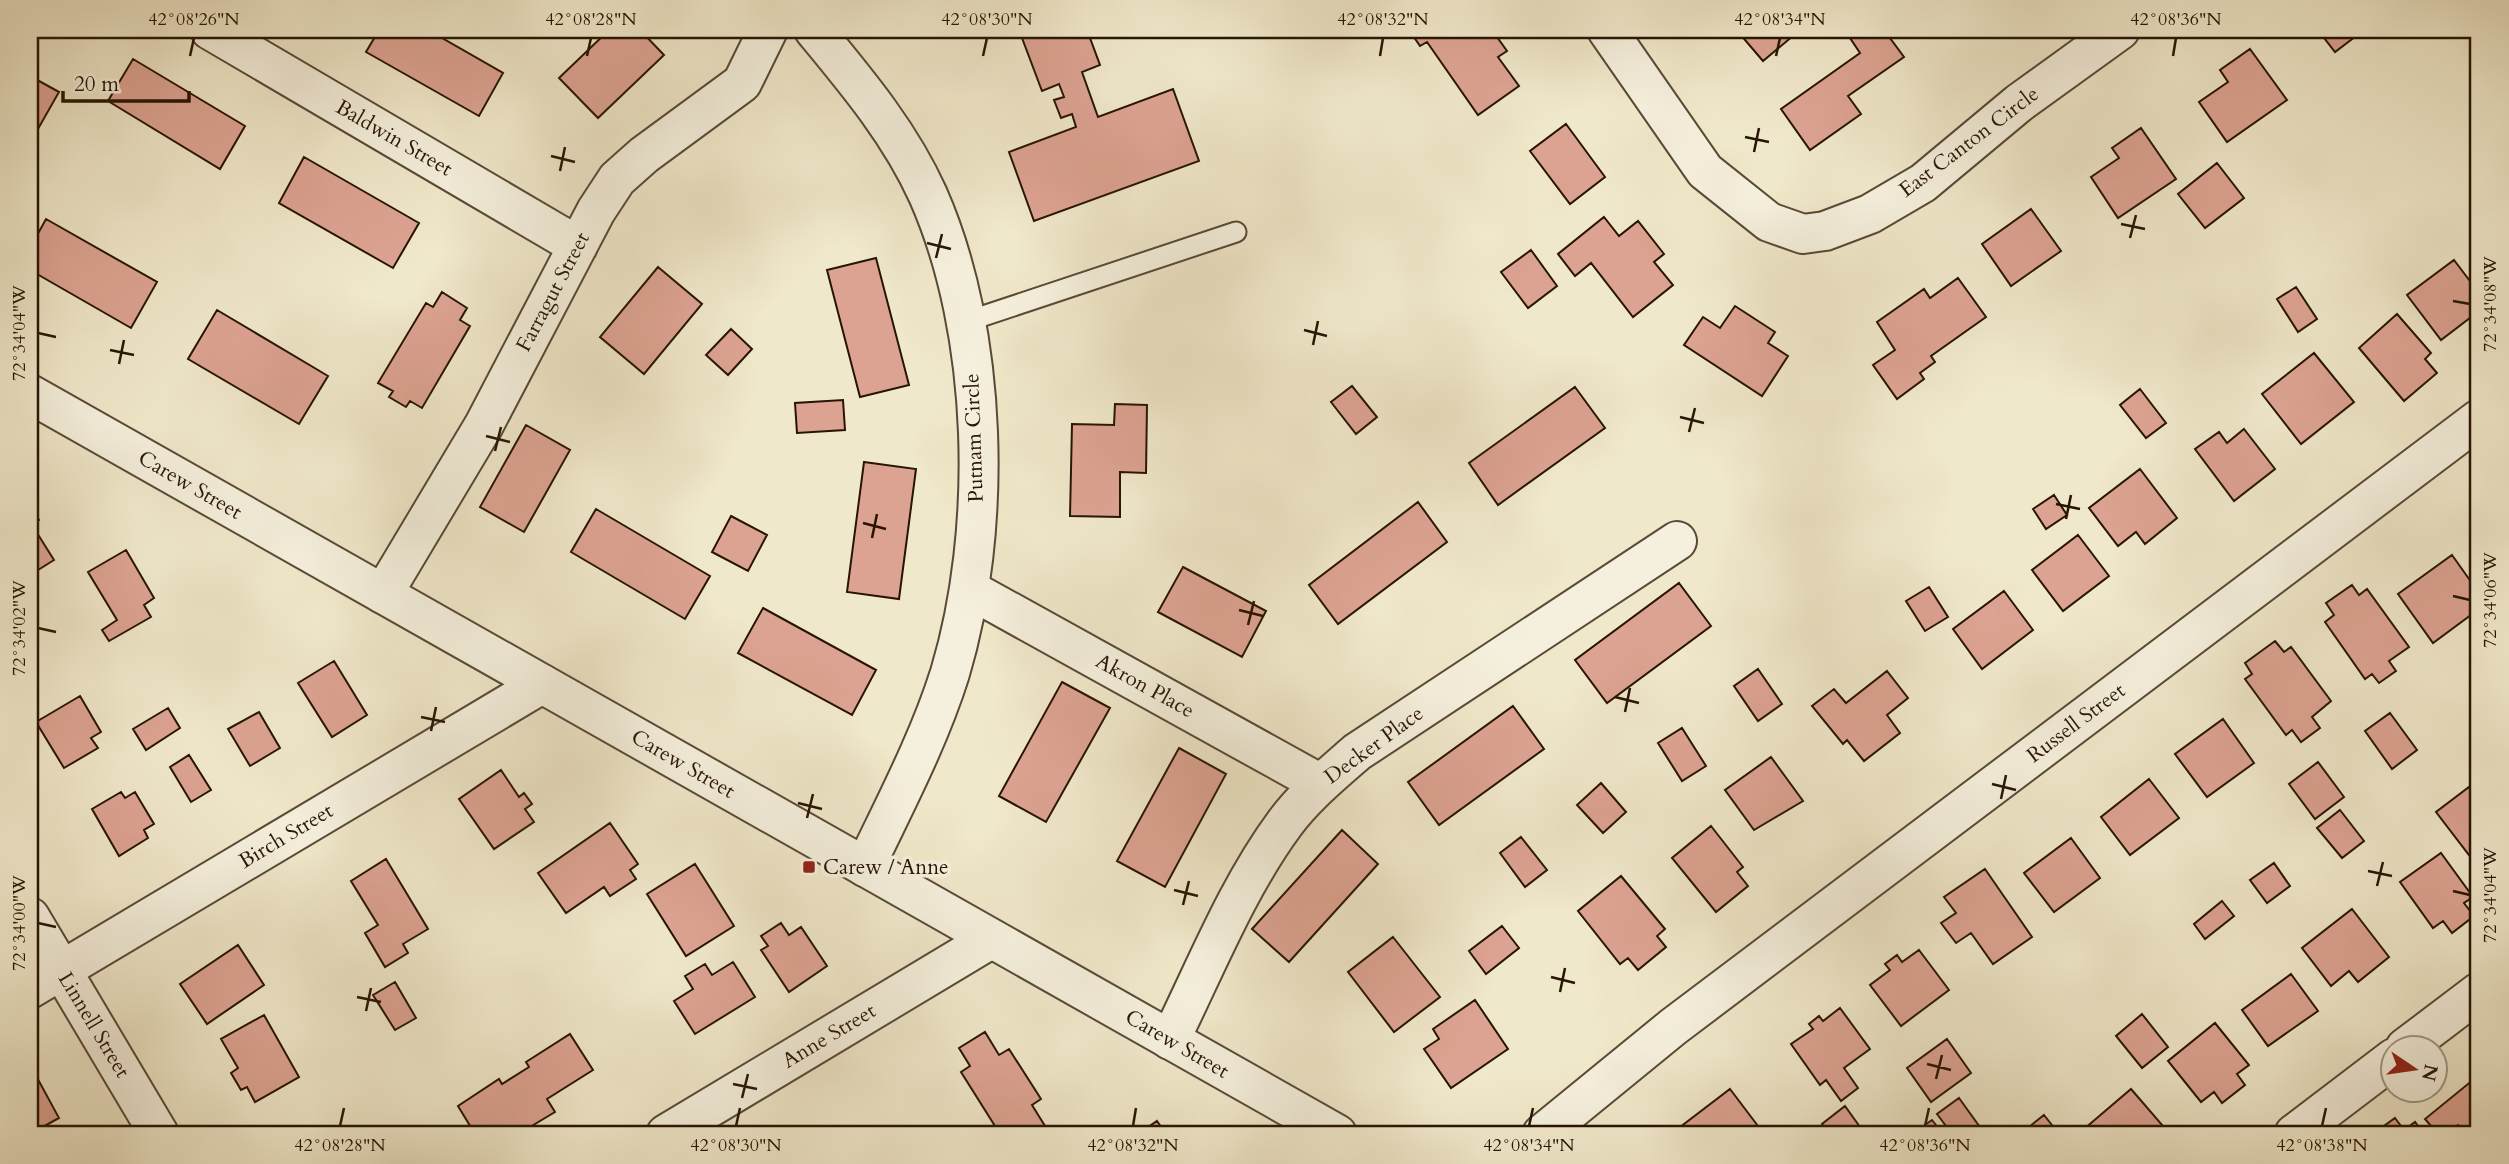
<svg xmlns="http://www.w3.org/2000/svg" width="2509" height="1164" viewBox="0 0 2509 1164" font-family="Cardo,serif">
  <rect width="100%" height="100%" fill="#f0e8ca"/>
  <filter id="stains"><feTurbulence type="fractalNoise" baseFrequency=".00286" numOctaves="4"/><feColorMatrix values="0 0 0 0 .2 0 0 0 0 .09 0 0 0 0 .02 0 0 0 .5 -.17"/></filter>
  <radialGradient id="worn" r=".72"><stop offset=".6" stop-color="#630" stop-opacity="0"/><stop offset="1" stop-color="#630" stop-opacity=".3"/></radialGradient>
  <path fill="#dda392" stroke="#271404" stroke-width="2" d="M379,30H428L503,73L479,116L366,52Z
    M609,30H640L664,55L598,118L559,78Z
    M1019,30H1087L1100,65L1082,72L1098,117L1173,89L1199,161L1034,221L1009,152L1076,127L1072,114L1061,118L1054,100L1064,97L1059,84L1042,91Z
    M1409,30H1465L1470,36L1479,30H1492L1507,51L1498,57L1519,86L1478,115L1427,42L1420,46Z
    M1727,30H1800L1763,61L1740,34L1734,38Z
    M1861,30H1884L1904,57L1848,96L1861,114L1810,150L1781,109L1860,53L1850,38Z
    M2318,30H2364L2335,52Z
    M2250,49L2287,100L2227,142L2199,102L2228,82L2220,70Z
    M133,59L245,126L220,169L108,101Z
    M30,76L59,92L30,143Z
    M1566,124L1605,177L1570,204L1530,151Z
    M2141,128L2176,179L2118,218L2091,177L2119,158L2112,148Z
    M304,157L419,223L393,268L279,203Z
    M2217,163L2244,198L2205,228L2178,194Z
    M2031,209L2061,251L2011,286L1982,244Z
    M1604,217L1619,236L1638,221L1664,254L1654,262L1673,285L1633,317L1591,263L1575,276L1558,254Z
    M46,219L157,282L131,328L30,270V248Z
    M1531,250L1557,286L1528,308L1501,272Z
    M876,258L909,385L860,397L827,270Z
    M2454,260L2479,293V311L2441,340L2407,295Z
    M658,267L702,304L644,374L600,337Z
    M1958,278L1986,317L1931,356L1935,362L1920,373L1924,379L1897,399L1873,365L1895,350L1877,322L1924,289L1930,298Z
    M2296,287L2317,319L2298,332L2277,299Z
    M442,292L467,308L460,320L470,326L422,408L410,401L406,407L389,397L393,391L378,383L426,303L433,307Z
    M1735,306L1775,332L1768,343L1788,356L1762,396L1684,345L1703,317L1720,328Z
    M217,310L328,376L299,424L188,359Z
    M2397,314L2431,353L2425,359L2437,373L2404,401L2359,348Z
    M731,329L752,349L728,375L706,355Z
    M2314,353L2354,402L2301,444L2262,394Z
    M1352,386L1377,417L1356,434L1331,402Z
    M1575,387L1605,428L1498,505L1469,463Z
    M2140,389L2166,423L2146,438L2120,405Z
    M843,400L845,430L797,433L795,403Z
    M1115,404L1147,405L1146,473L1120,472V517L1070,516L1072,424L1114,425Z
    M526,425L570,450L524,532L480,507Z
    M2244,429L2275,469L2234,501L2195,449L2219,432L2227,443Z
    M864,462L916,469L899,599L847,592Z
    M2140,469L2177,518L2145,544L2136,532L2118,546L2089,508Z
    M2054,495L2067,515L2046,529L2033,509Z
    M1418,502L1447,542L1338,624L1309,585Z
    M30,505L39,520L32,525L54,560L30,575Z
    M596,509L710,576L685,619L571,552Z
    M731,516L767,535L748,571L712,552Z
    M2078,535L2109,576L2063,611L2032,570Z
    M126,550L154,598L144,605L151,617L109,641L102,630L117,620L88,572Z
    M2452,555L2479,593V609L2433,643L2398,594Z
    M1183,567L1266,611L1242,657L1158,612Z
    M1679,583L1711,626L1607,703L1575,660Z
    M2352,585L2359,595L2367,589L2409,647L2389,661L2396,671L2379,683L2372,674L2365,679L2325,622L2334,615L2326,603Z
    M1929,587L1948,617L1925,631L1906,601Z
    M2004,591L2033,630L1982,669L1953,629Z
    M763,608L876,670L852,715L738,653Z
    M2275,641L2284,652L2291,647L2331,701L2312,717L2320,728L2301,742L2292,730L2286,735L2245,679L2252,674L2245,663Z
    M334,661L367,715L332,737L298,683Z
    M1758,669L1782,704L1758,721L1734,686Z
    M1887,671L1908,698L1887,715L1900,733L1864,761L1847,740L1843,744L1812,706L1834,689L1846,703Z
    M1062,682L1110,708L1046,822L999,796Z
    M80,696L101,732L91,738L98,748L64,768L36,722Z
    M1513,706L1544,749L1439,825L1408,782Z
    M168,708L180,728L146,750L133,729Z
    M259,712L280,748L250,766L228,729Z
    M2390,713L2417,750L2392,769L2365,731Z
    M2223,719L2254,763L2207,797L2175,754Z
    M1682,728L1706,766L1682,781L1658,743Z
    M1179,748L1226,774L1165,887L1117,861Z
    M189,755L211,790L191,802L170,767Z
    M1771,757L1803,801L1754,830L1725,790Z
    M2318,762L2344,797L2315,819L2289,784Z
    M501,770L519,797L524,793L532,804L525,809L534,822L494,849L459,799Z
    M2149,779L2179,818L2130,855L2101,817Z
    M1601,783L1626,812L1603,833L1577,805Z
    M2469,787L2479,801V847L2469,855L2436,812Z
    M121,792L125,798L135,792L154,824L144,830L148,838L119,856L92,809Z
    M2340,810L2364,841L2342,858L2317,828Z
    M610,823L638,864L630,870L636,879L610,896L604,887L566,913L538,873Z
    M1711,826L1743,867L1737,872L1748,886L1716,912L1672,858Z
    M1342,830L1378,864L1289,962L1252,929Z
    M1521,837L1547,870L1525,887L1500,853Z
    M2071,838L2100,878L2054,912L2024,873Z
    M2441,853L2473,897L2464,903L2474,916L2452,933L2443,921L2433,928L2400,882Z
    M386,859L428,929L403,944L408,953L385,967L365,933L378,925L351,881Z
    M2274,863L2290,886L2267,903L2250,880Z
    M695,864L734,926L686,956L647,894Z
    M1985,869L2032,937L1993,964L1971,933L1956,943L1941,923L1956,913L1944,897Z
    M1621,876L1665,929L1657,936L1666,947L1638,970L1628,958L1620,964L1578,911Z
    M2222,901L2234,916L2205,939L2194,924Z
    M2352,909L2389,957L2358,982L2349,971L2331,986L2302,948Z
    M781,923L789,935L801,927L827,966L789,992L761,950L768,946L761,936Z
    M1502,926L1519,948L1486,974L1469,951Z
    M1393,937L1440,997L1394,1032L1348,972Z
    M238,945L264,985L207,1024L180,984Z
    M1919,950L1949,990L1901,1026L1870,985L1890,970L1885,964L1897,955L1902,962Z
    M733,962L755,997L695,1034L674,1001L693,989L685,976L705,964L712,975Z
    M2291,974L2318,1011L2268,1046L2242,1010Z
    M395,982L416,1018L395,1030L373,995Z
    M1475,1000L1508,1049L1451,1088L1424,1049L1439,1039L1433,1029Z
    M1840,1008L1870,1049L1844,1068L1858,1088L1841,1101L1826,1080L1820,1085L1791,1044L1813,1029L1809,1024L1819,1016L1823,1021Z
    M2142,1014L2168,1047L2142,1068L2116,1036Z
    M264,1015L299,1077L255,1102L247,1087L241,1090L231,1073L238,1068L221,1039Z
    M2215,1023L2249,1065L2237,1074L2245,1085L2222,1103L2214,1092L2201,1102L2168,1061Z
    M985,1032L999,1055L1009,1049L1041,1099L1032,1105L1050,1134H1000L961,1072L970,1066L959,1048Z
    M570,1034L593,1070L547,1099L555,1112L520,1133L517,1129L507,1134H475L458,1106L499,1079L502,1084L529,1067L526,1062Z
    M1947,1039L1971,1073L1931,1102L1907,1068Z
    M34,1072L59,1118L30,1134V1074Z
    M2479,1075V1134H2466L2458,1125L2446,1134H2438L2425,1119Z
    M1730,1089L1761,1130L1756,1134H1671Z
    M2131,1089L2163,1126L2153,1134H2089L2084,1129Z
    M1959,1098L1982,1130L1975,1134H1952L1937,1114Z
    M1845,1106L1865,1134H1830L1822,1124Z
    M2044,1115L2059,1134H2020Z
    M2395,1118L2404,1130L2415,1122L2424,1134H2373Z
    M1932,1120L1943,1134H1912Z
    M1157,1121L1166,1134H1138Z"/>
  <g fill="none" stroke-linecap="round" stroke-linejoin="round">
    <g stroke="#594936" stroke-width="23">
      <path id="service" d="M965,322L1236,232"/>
    </g>
    <g stroke="#594936" stroke-width="42">
      <path id="minor" d="M210,30L578,246
        M814,30C857,82 900,133 928,195C989,333 993,530 950,673C929,740 895,804 865,867
        M1607,30L1705,171L1769,222L1803,234L1825,231L1870,214L1923,183L2019,103L2120,30
        M969,589L1321,784
        M383,594L484,425L596,211L617,179L644,155L742,83L768,30
        M30,917L159,1134
        M30,989L542,684
        M1170,1040C1206,967 1237,888 1285,823C1305,796 1332,774 1357,752L1677,541
        M2405,1048L2479,992
        M666,1134L991,939
        M1542,1134L1673,1027L2479,419
        M2294,1134L2394,1058"/>
    </g>
    <g stroke="#594936" stroke-width="42">
      <path id="tertiary" d="M30,394L1337,1134"/>
    </g>
    <use href="#service" stroke="#f5f0dd" stroke-width="19"/>
    <use href="#minor" stroke="#f5f0dd" stroke-width="38"/>
    <use href="#tertiary" stroke="#f5f0dd" stroke-width="38"/>
  </g>
  <path fill="none" stroke="#271404" stroke-width="2.5" d="M190,56L194,38M587,56L591,38M983,56L987,38M1380,56L1383,38M1776,56L1780,38M2173,56L2176,38M1745,137L1769,142M1754,152L1759,128M551,156L575,162M560,171L565,147M2121,224L2145,229M2130,238L2136,215M927,243L951,249M936,258L942,234M2453,301L2470,304M1304,330L1327,336M38,333L56,337M1313,345L1318,321M110,350L134,355M119,364L124,340M1680,417L1704,423M1689,432L1695,408M486,436L510,442M495,451L501,427M2056,504L2080,509M2066,519L2071,495M863,523L886,529M872,538L877,514M2453,596L2470,600M1239,610L1263,616M1248,625L1254,601M38,628L56,632M1615,697L1639,703M1625,712L1630,688M421,717L445,722M431,731L436,707M1992,784L2016,790M2001,799L2006,775M798,803L822,809M807,818L813,794M2368,871L2392,876M2377,886L2383,862M1174,890L1198,896M2453,891L2470,895M1183,905L1189,881M38,923L56,927M1551,977L1575,983M1560,992L1565,968M357,997L381,1002M366,1011L371,988M1927,1064L1951,1070M1936,1079L1942,1055M733,1084L757,1089M742,1098L748,1074M340,1126L344,1108M736,1126L740,1108M1133,1126L1136,1108M1529,1126L1533,1108M1925,1126L1929,1108M2322,1126L2326,1108"/>
  <rect fill="#8f2418" stroke="#f5f0dd" stroke-width="2.5" x="802" y="860" width="14" height="14" rx="3.5"/>
  <g text-anchor="middle" dominant-baseline="central" stroke-width="7" stroke-linejoin="round" paint-order="stroke">
    <g font-size="21" fill="#271404" stroke="#f5f0dd">
      <text transform="translate(394 138) rotate(30)">Baldwin Street</text>
      <text transform="translate(1969 142) rotate(-37)">East Canton Circle</text>
      <text transform="translate(553 292) rotate(-62)">Farragut Street</text>
      <text transform="translate(974 438) rotate(-92)">Putnam Circle</text>
      <text transform="translate(190 485) rotate(30)">Carew Street</text>
      <text transform="translate(1145 686) rotate(29)">Akron Place</text>
      <text transform="translate(2076 723) rotate(-37)">Russell Street</text>
      <text transform="translate(1374 745) rotate(-36)">Decker Place</text>
      <text transform="translate(683 764) rotate(30)">Carew Street</text>
      <text transform="translate(286 836) rotate(-31)">Birch Street</text>
      <text transform="translate(94 1025) rotate(59)">Linnell Street</text>
      <text transform="translate(829 1036) rotate(-31)">Anne Street</text>
      <text transform="translate(1177 1044) rotate(30)">Carew Street</text>
    </g>
    <g font-size="21" fill="#271404" stroke="#f5f0dd" text-anchor="start">
      <text x="823" y="867">Carew / Anne</text>
    </g>
  </g>
  <rect width="2509" height="1164" fill="none" stroke="#f0e8ca" stroke-width="77"/>
  <g transform="translate(2414 1069) rotate(103)"><circle r="33" fill="#f5f0dd" stroke="#a39886" stroke-width="2"/>
  <path d="M0-5L12 26L0 18L-12 26Z" fill="#8f2418"/>
  <text y="-10" font-size="19" font-weight="bold" text-anchor="middle" fill="#271404">N</text>
  </g>
  <path d="M63 91v10h126v-10" fill="none" stroke="#271404" stroke-width="3.5"/>
  <text x="74" y="91" font-size="21" fill="#271404" stroke="#f5f0dd" stroke-width="5" paint-order="stroke">20 m</text>
  <rect x="38" y="38" width="2432" height="1088" fill="none" stroke="#271404" stroke-width="2.5"/>
  <g font-size="18" text-anchor="middle" fill="#271404">
    <text x="194" y="25">42°08'26"N</text>
    <text x="591" y="25">42°08'28"N</text>
    <text x="987" y="25">42°08'30"N</text>
    <text x="1383" y="25">42°08'32"N</text>
    <text x="1780" y="25">42°08'34"N</text>
    <text x="2176" y="25">42°08'36"N</text>
    <text transform="translate(2490 304) rotate(-90)" y="6">72°34'08"W</text>
    <text transform="translate(19 333) rotate(-90)" y="6">72°34'04"W</text>
    <text transform="translate(2490 600) rotate(-90)" y="6">72°34'06"W</text>
    <text transform="translate(19 628) rotate(-90)" y="6">72°34'02"W</text>
    <text transform="translate(2490 895) rotate(-90)" y="6">72°34'04"W</text>
    <text transform="translate(19 923) rotate(-90)" y="6">72°34'00"W</text>
    <text x="340" y="1151">42°08'28"N</text>
    <text x="736" y="1151">42°08'30"N</text>
    <text x="1133" y="1151">42°08'32"N</text>
    <text x="1529" y="1151">42°08'34"N</text>
    <text x="1925" y="1151">42°08'36"N</text>
    <text x="2322" y="1151">42°08'38"N</text>
  </g>
  <rect width="100%" height="100%" filter="url(#stains)"/>
  <rect width="100%" height="100%" fill="url(#worn)"/>
</svg>
